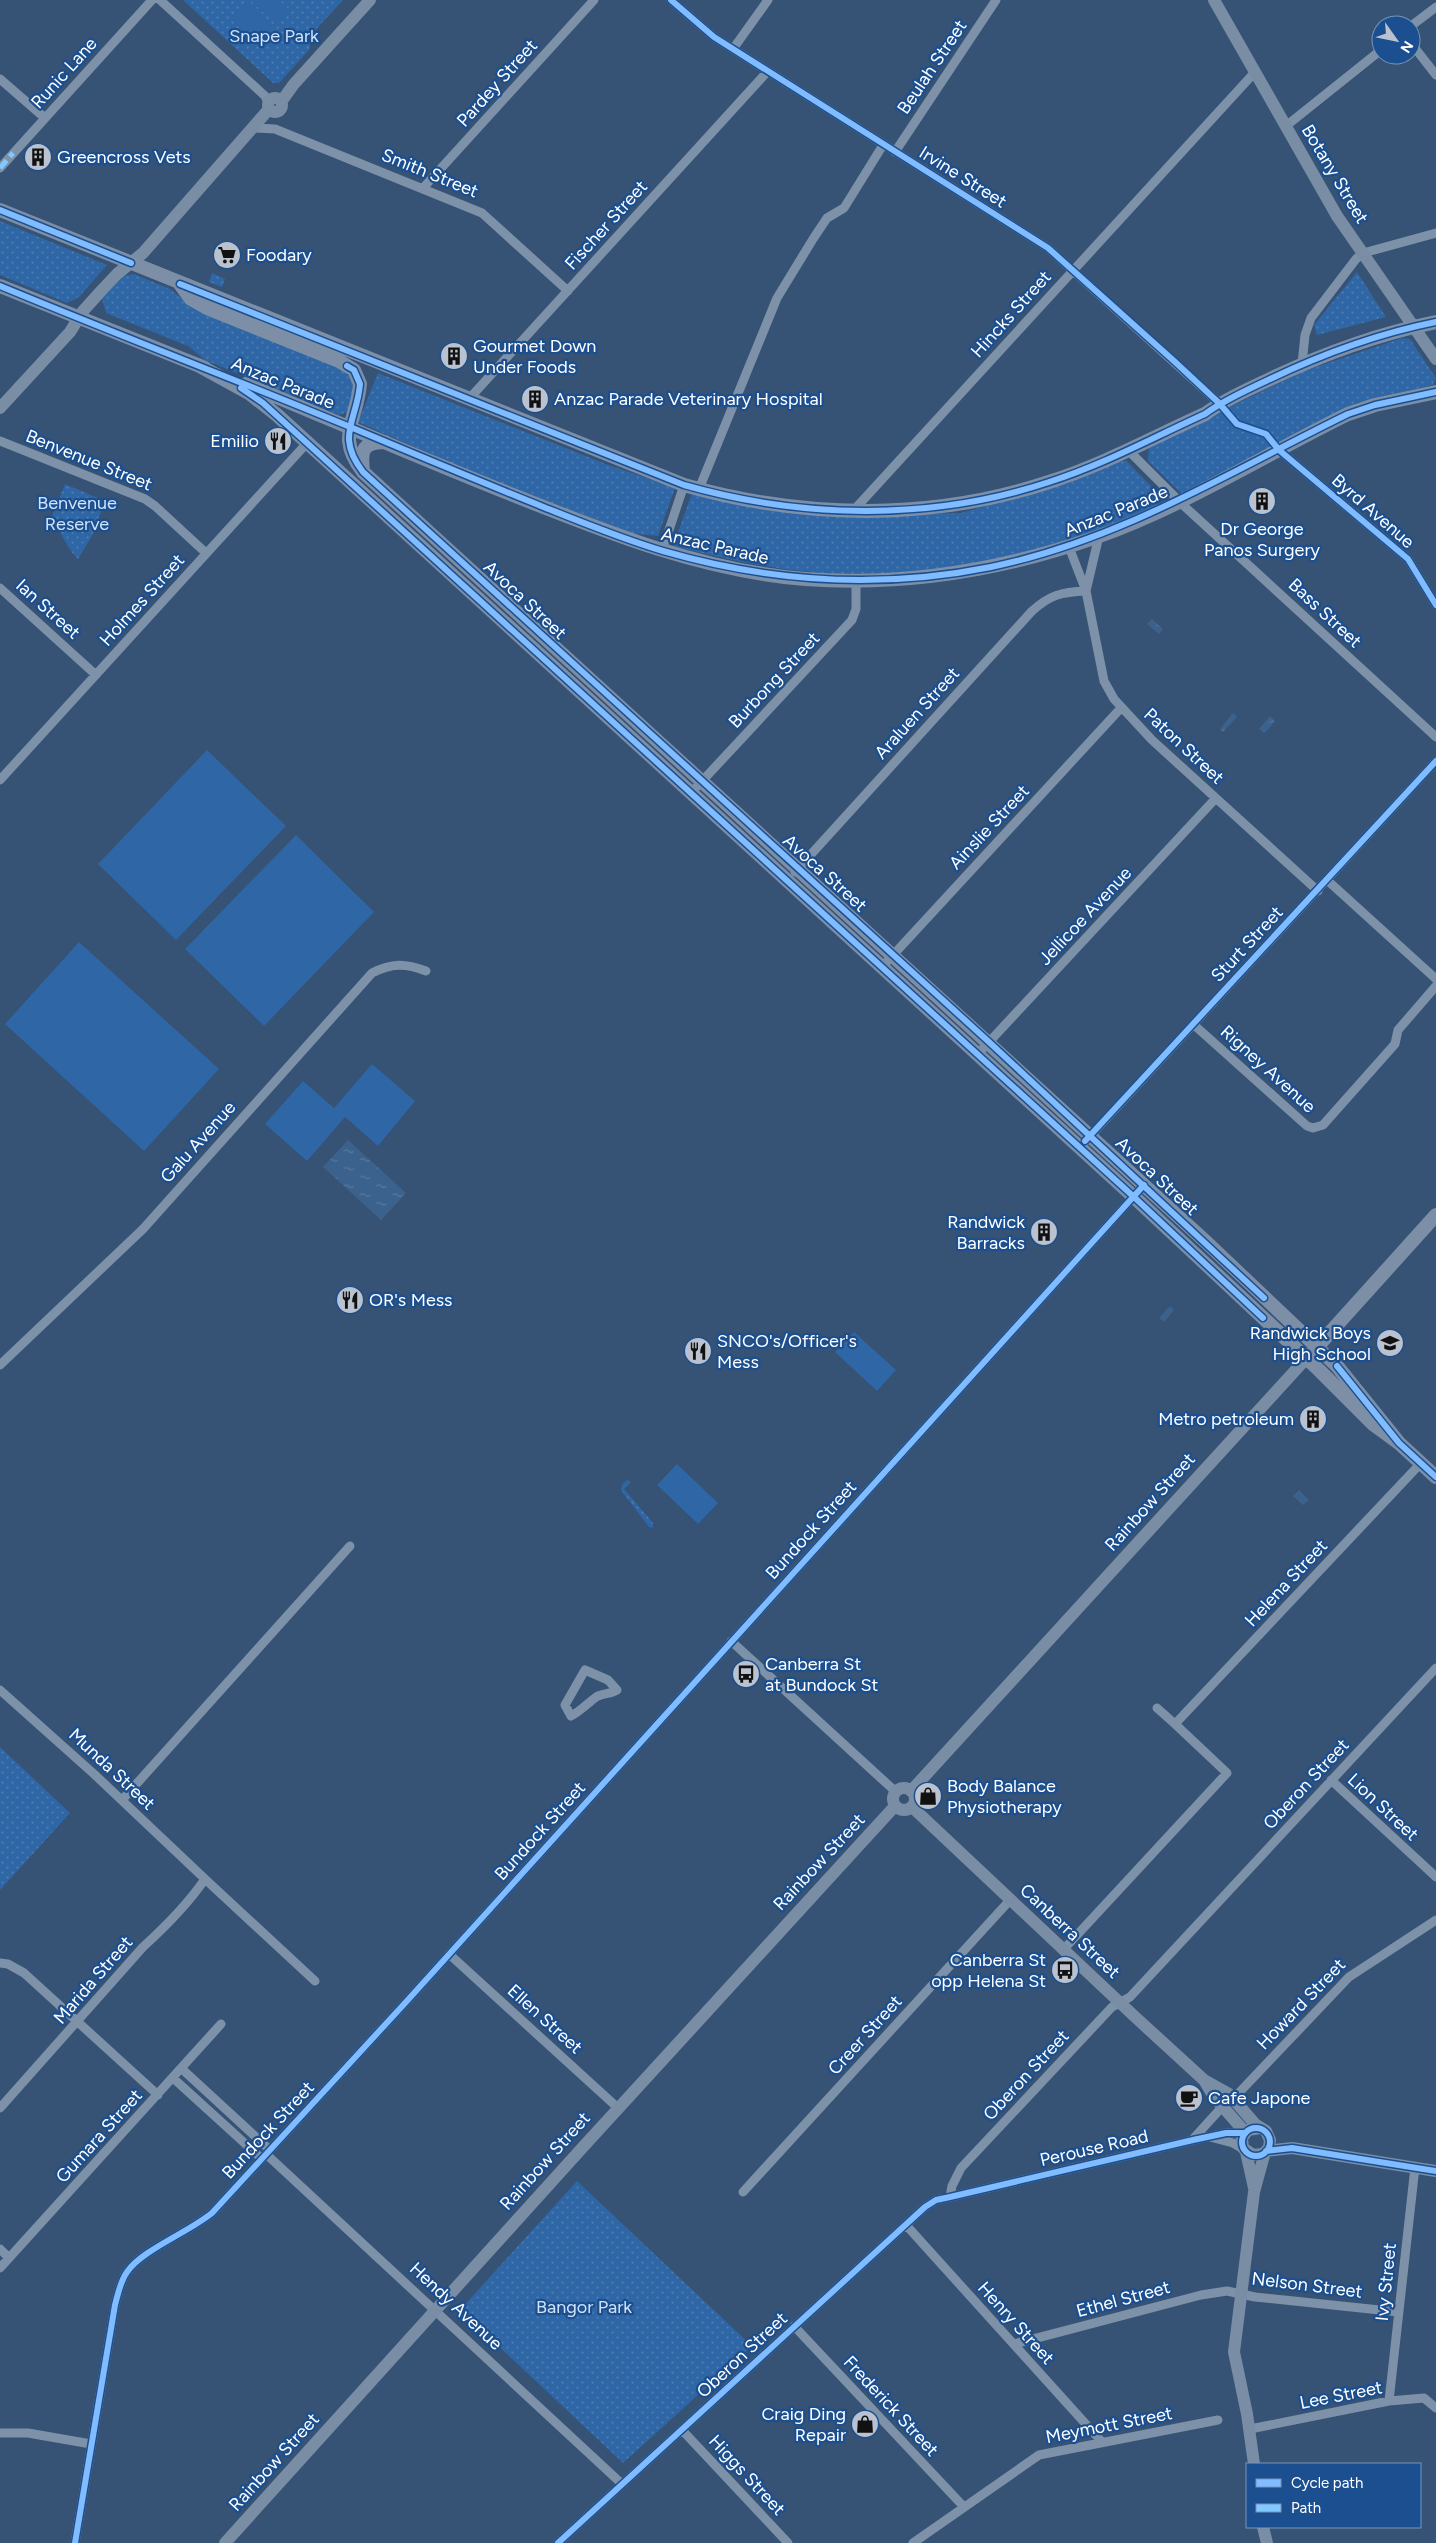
<svg xmlns="http://www.w3.org/2000/svg" width="1436" height="2543" viewBox="0 0 1436 2543" font-family="Figtree,sans-serif">
  <defs>
    <pattern id="green-dots" width="8" height="8" patternUnits="userSpaceOnUse" patternTransform="scale(1.25)"><rect width="8" height="8" fill="#2f66a5"/><path d="M2 2h.1M6 6h.1" fill="none" stroke="#4e7db2" stroke-width="1.8" stroke-linecap="round"/></pattern>
    <pattern id="water-ripples" width="26" height="14" patternUnits="userSpaceOnUse" patternTransform="scale(1.25)"><rect width="26" height="14" fill="#3b618d"/><path d="M2 4q2-2 4 0t4 0M15 11q2-2 4 0t4 0" fill="none" stroke="#58799e"/></pattern>
  </defs>
  <rect width="100%" height="100%" fill="#365274"/>
  <path fill="url(#green-dots)" d="M183,0H343L310,36V49L279,83H273Z
    M0,221L107,265L79,297L67,303L0,275Z
    M1357,272L1386,317L1317,335L1314,325Z
    M212,273L225,279L222,287L209,282Z
    M134,274L170,289L188,303L336,365C359,381 355,390 346,413L339,415L205,360L188,346L106,313L102,299L122,276Z
    M1402,338L1410,339L1436,378L1433,385L1357,403L1182,494L1148,461L1149,446L1304,371Z
    M378,373L606,464L675,488L658,536L627,533L487,479L358,422Z
    M1119,461H1127L1160,496L1157,505C1137,514 1116,525 1094,532C996,565 888,584 784,569C747,564 710,555 673,546L692,493L900,514L961,513L1068,483Z
    M65,484L105,501L92,536L78,559C66,548 62,532 51,519Z
    M627,1480L631,1482L624,1489L653,1523V1528L649,1527L621,1490L622,1485Z
    M0,1747L70,1813L0,1890Z
    M577,2181L752,2346L623,2463L460,2310Z"/>
  <path fill="#2f66a5" d="M250,0H279L291,11L278,26Z
    M245,4L273,29L260,44L231,19Z
    M207,750L286,826L176,940L98,864Z
    M296,835L374,912L264,1026L185,949Z
    M79,942L219,1069L144,1151L5,1024Z
    M372,1064L415,1101L378,1146L345,1117L307,1161L265,1124L303,1081L334,1108Z
    M854,1332L896,1370L877,1391L835,1352Z
    M677,1464L718,1503L698,1524L657,1485Z"/>
  <path fill="url(#water-ripples)" d="M1152,619L1163,629L1159,634L1147,624Z
    M1233,713L1237,717L1223,732L1220,729Z
    M1270,716L1275,721L1265,733L1259,729Z
    M348,1140L406,1193L381,1220L323,1167Z
    M1170,1306L1174,1310L1164,1322L1159,1318Z
    M1299,1490L1309,1500L1303,1505L1293,1496Z"/>
  <g fill="none" stroke-linecap="round" stroke-linejoin="round">
    <path stroke="#7d92a8" stroke-width="9" d="M160,0L265,96L268,102
      M671,0L714,37L1048,248L1219,403
      M1411,26L1436,7
      M1411,43L1436,75
      M733,49L768,0
      M0,79L45,118
      M1286,126L1381,50
      M256,128L275,129L482,213L568,291
      M895,152L996,0
      M0,168L152,0
      M424,187L594,0
      M1302,364L1305,335L1311,318L1356,259L1363,253L1436,233
      M468,400L767,72
      M0,441L145,499L155,506L206,553
      M1127,449L1184,506L1436,737
      M1279,450L1408,559L1436,605
      M699,489L777,298L813,239L827,218L844,208L883,145
      M853,511L1255,72
      M1069,547L1086,591L1104,681L1114,699L1152,740L1318,891
      M662,551L684,485
      M0,588L96,675
      M1086,591L1099,536
      M0,780L307,443
      M691,793L852,620L856,609V580
      M795,872L1032,611C1050,595 1061,592 1086,591
      M1327,880L1436,979
      M882,967L1121,708
      M1193,1024L1307,1126L1313,1128L1323,1125L1395,1044L1398,1030L1436,986
      M977,1055L1216,798
      M1080,1147L1436,761
      M0,1365L143,1229L372,973C392,963 405,963 426,971
      M731,1641L896,1792
      M585,1670L608,1680L617,1690C611,1694 605,1693 598,1696C592,1699 580,1712 571,1716L565,1705Z
      M0,1690L94,1774L205,1879C188,1904 165,1927 143,1947L0,2108
      M1157,1708L1175,1724
      M1331,1780L1436,1877
      M122,1800L350,1546
      M205,1879L315,1981
      M1064,1949L1227,1773L1175,1724L1421,1463
      M449,1954L618,2108
      M0,1963L8,1964L24,1973L158,2095
      M182,2069L270,2150
      M173,2078L262,2159
      M1233,2099L1349,1977L1436,1920
      M1210,2137L1233,2143L1245,2150
      M1193,2139L1223,2106
      M266,2154L622,2484
      M743,2192L1011,1899
      M950,2197L952,2186L961,2168L1112,2007L1130,1997L1436,1668
      M906,2225L1102,2442
      M0,2249L9,2258
      M0,2268L221,2024
      M794,2326L964,2507
      M1014,2344L1201,2295L1227,2291L1255,2297L1399,2312
      M1389,2401L1415,2167
      M1250,2429L1389,2401L1424,2398L1436,2408
      M682,2430L788,2543
      M0,2433H28L91,2444
      M75,2543L115,2305C118,2294 120,2282 127,2272C142,2250 189,2232 212,2213L406,2002L1144,1185
      M558,2543L925,2207L936,2200L950,2197L1193,2140L1226,2133H1245
      M913,2543L1039,2455L1218,2420"/>
    <path stroke="#798da4" stroke-width="12" d="M1214,0L1337,216L1436,359
      M268 105a7 7 0 1 1 14 0a7 7 0 1 1-14 0Z
      M281,102L294,84L370,0
      M0,408L70,332L83,311L101,291L117,274L143,253L269,109
      M893 1799a11 11 0 1 1 22 0a11 11 0 1 1-22 0Z
      M911,1791L1313,1351
      M912,1807L1133,2015L1204,2080L1229,2094L1255,2124L1266,2131L1270,2140L1269,2148L1263,2154L1253,2155L1243,2148L1242,2138L1248,2130L1260,2128
      M1204,2080L1214,2097L1245,2132
      M1266,2151L1292,2148L1436,2171
      M1246,2152L1254,2188
      M1254,2464L1247,2414L1234,2352L1254,2192L1265,2152
      M1263,2527L1267,2543
      M225,2543L583,2147L895,1806"/>
    <path stroke="#7d8ea7" stroke-width="14" d="M0,210L684,485C803,519 932,521 1049,482C1103,465 1154,437 1205,414C1224,400 1245,391 1266,381C1320,355 1376,334 1436,322
      M180,284L191,299L207,308L339,361L354,370L360,384C357,421 335,436 363,472L1205,1241L1337,1366L1399,1443
      M0,286L205,368
      M198,365L249,393L277,415L1134,1197L1319,1370L1373,1424L1399,1443L1436,1477
      M246,384C337,422 427,461 518,497C611,534 704,571 805,579C903,586 1002,570 1094,538C1183,507 1264,455 1348,414L1375,405L1436,392
      M363,472C361,452 361,442 385,442
      M1317,1347L1436,1215"/>
    <path stroke="#80caff" stroke-width="5" stroke-dasharray="10 5" stroke-linecap="butt" d="M0,168L13,153"/>
    <g stroke="#1b4f8f" stroke-width="9">
      <path id="cycleway" d="M671,0L714,37L1048,248L1174,361L1219,403L1237,424L1266,434L1279,450L1408,559L1436,605
        M0,210L131,263
        M180,284L684,485C803,519 932,521 1049,482C1103,465 1154,437 1205,414C1224,400 1245,391 1266,381C1320,355 1376,334 1436,322
        M0,286C118,335 237,380 355,429C417,455 479,481 541,506C581,522 622,539 663,551C770,582 882,589 991,567C1121,540 1231,471 1348,414L1375,405L1436,392
        M347,366L354,370L360,384C357,421 335,436 363,472L989,1042L1264,1298
        M241,388L263,403L307,443L1134,1197L1263,1318
        M1085,1141L1436,761
        M1337,1366L1399,1443L1436,1477
        M1242 2142a14 14 0 1 1 28 0a14 14 0 1 1-28 0Z
        M1266,2151L1292,2148L1436,2171
        M75,2543L115,2305C118,2294 120,2282 127,2272C142,2250 189,2232 212,2213L406,2002L1144,1185
        M558,2543L925,2207L936,2200L950,2197L1193,2140L1226,2133H1245"/>
    </g>
    <use href="#cycleway" stroke="#80bcff" stroke-width="6"/>
  </g>
  <defs>
    <g id="building-disc" transform="scale(1.4375)"><circle r="9.5" fill="#b9c2ce" stroke="#1b4f8f"/><path d="M-4-6H4V6H1V3H-1V6H-4ZM-2.5-4.3h1.7v1.8h-1.7ZM.8-4.3h1.7v1.8H.8ZM-2.5-1h1.7V.8h-1.7ZM.8-1h1.7V.8H.8Z" fill="#111"/></g>
    <g id="supermarket-disc" transform="scale(1.4375)"><circle r="9.5" fill="#b9c2ce" stroke="#1b4f8f"/><path d="M-6-5.5h2.5l.6 2H6L4.5 2H-2.5L-4.4-4H-6ZM-1.5 3.2a1.3 1.3 0 1 0 .1 0ZM3 3.2a1.3 1.3 0 1 0 .1 0Z" fill="#111"/></g>
    <g id="restaurant-disc" transform="scale(1.4375)"><circle r="9.5" fill="#b9c2ce" stroke="#1b4f8f"/><path d="M-5-6h1v4h1v-4h1v4h1v-4h1v5L-1.5 .5V6h-2V.5L-5-1ZM5-6V6H3V1.5H1.5Q1.5-4 5-6Z" fill="#111"/></g>
    <g id="school-disc" transform="scale(1.4375)"><circle r="9.5" fill="#b9c2ce" stroke="#1b4f8f"/><path d="M0-5L7-2L0 1L-7-2ZM-4 1L0 2.5L4 1V4Q0 6-4 4Z" fill="#111"/></g>
    <g id="bus-disc" transform="scale(1.4375)"><circle r="9.5" fill="#b9c2ce" stroke="#1b4f8f"/><path d="M-5-6H5V4H4V6H2V4H-2V6H-4V4H-5ZM-3.5-4V0h7V-4ZM-3.5 1.2v1.5H-2V1.2ZM2 1.2v1.5H3.5V1.2Z" fill="#111"/></g>
    <g id="shop-disc" transform="scale(1.4375)"><circle r="9.5" fill="#b9c2ce" stroke="#1b4f8f"/><path d="M-5-2.5h2.3a2.7 3.5 0 0 1 5.4 0H5L5.5 6h-11ZM-1.5-2.5h3a1.5 2.3 0 0 0-3 0Z" fill="#111"/></g>
    <g id="cafe-disc" transform="scale(1.4375)"><circle r="9.5" fill="#b9c2ce" stroke="#1b4f8f"/><path d="M-5.5-4.5H6V0H3Q3 3.5 0 3.5H-2.5Q-5.5 3.5-5.5 0ZM3-3.2v2h1.7v-2ZM-6 4.5H4V6H-6Z" fill="#111"/></g>
  </defs>
  <g fill-rule="evenodd">
    <use href="#building-disc" x="38" y="157"/>
    <use href="#supermarket-disc" x="227" y="255"/>
    <use href="#building-disc" x="454" y="356"/>
    <use href="#building-disc" x="535" y="399"/>
    <use href="#restaurant-disc" x="278" y="441"/>
    <use href="#building-disc" x="1262" y="501"/>
    <use href="#building-disc" x="1044" y="1232"/>
    <use href="#restaurant-disc" x="350" y="1300"/>
    <use href="#school-disc" x="1390" y="1343"/>
    <use href="#restaurant-disc" x="698" y="1351"/>
    <use href="#building-disc" x="1313" y="1419"/>
    <use href="#bus-disc" x="746" y="1674"/>
    <use href="#shop-disc" x="928" y="1796"/>
    <use href="#bus-disc" x="1065" y="1970"/>
    <use href="#cafe-disc" x="1189" y="2098"/>
    <use href="#shop-disc" x="865" y="2424"/>
  </g>
  <g text-anchor="middle" dominant-baseline="central" stroke-width="4.5" stroke-linejoin="round" paint-order="stroke">
    <g font-size="18" fill="#cfe3fa" stroke="#1b4f8f">
      <text x="274" y="36">Snape Park</text>
      <text x="77" y="503">Benvenue<tspan x="77" dy="21">Reserve</tspan></text>
      <text x="584" y="2307">Bangor Park</text>
    </g>
    <g font-size="18" fill="#fff" stroke="#1b4f8f">
      <text transform="translate(932 67) rotate(-56)">Beulah Street</text>
      <text transform="translate(64 73) rotate(-48)">Runic Lane</text>
      <text transform="translate(497 83) rotate(-48)">Pardey Street</text>
      <text transform="translate(430 173) rotate(22)">Smith Street</text>
      <text transform="translate(1335 174) rotate(59)">Botany Street</text>
      <text transform="translate(963 177) rotate(32)">Irvine Street</text>
      <text transform="translate(606 225) rotate(-48)">Fischer Street</text>
      <text transform="translate(1011 314) rotate(-48)">Hincks Street</text>
      <text transform="translate(283 383) rotate(22)">Anzac Parade</text>
      <text transform="translate(89 460) rotate(22)">Benvenue Street</text>
      <text transform="translate(1116 511) rotate(-22)">Anzac Parade</text>
      <text transform="translate(1373 511) rotate(41)">Byrd Avenue</text>
      <text transform="translate(715 546) rotate(13)">Anzac Parade</text>
      <text transform="translate(142 600) rotate(-48)">Holmes Street</text>
      <text transform="translate(525 600) rotate(43)">Avoca Street</text>
      <text transform="translate(48 609) rotate(42)">Ian Street</text>
      <text transform="translate(1325 613) rotate(43)">Bass Street</text>
      <text transform="translate(774 680) rotate(-47)">Burbong Street</text>
      <text transform="translate(917 713) rotate(-48)">Araluen Street</text>
      <text transform="translate(1184 746) rotate(43)">Paton Street</text>
      <text transform="translate(989 827) rotate(-47)">Ainslie Street</text>
      <text transform="translate(825 873) rotate(42)">Avoca Street</text>
      <text transform="translate(1085 916) rotate(-47)">Jellicoe Avenue</text>
      <text transform="translate(1247 944) rotate(-47)">Sturt Street</text>
      <text transform="translate(1268 1069) rotate(42)">Rigney Avenue</text>
      <text transform="translate(198 1142) rotate(-48)">Galu Avenue</text>
      <text transform="translate(1157 1176) rotate(43)">Avoca Street</text>
      <text transform="translate(1150 1502) rotate(-48)">Rainbow Street</text>
      <text transform="translate(811 1530) rotate(-48)">Bundock Street</text>
      <text transform="translate(1286 1583) rotate(-47)">Helena Street</text>
      <text transform="translate(112 1769) rotate(43)">Munda Street</text>
      <text transform="translate(1306 1784) rotate(-47)">Oberon Street</text>
      <text transform="translate(1383 1807) rotate(43)">Lion Street</text>
      <text transform="translate(540 1831) rotate(-48)">Bundock Street</text>
      <text transform="translate(819 1862) rotate(-47)">Rainbow Street</text>
      <text transform="translate(1070 1931) rotate(43)">Canberra Street</text>
      <text transform="translate(93 1980) rotate(-49)">Marida Street</text>
      <text transform="translate(1301 2004) rotate(-46)">Howard Street</text>
      <text transform="translate(545 2019) rotate(42)">Ellen Street</text>
      <text transform="translate(865 2035) rotate(-48)">Creer Street</text>
      <text transform="translate(1026 2075) rotate(-47)">Oberon Street</text>
      <text transform="translate(268 2130) rotate(-47)">Bundock Street</text>
      <text transform="translate(99 2136) rotate(-48)">Gumara Street</text>
      <text transform="translate(1094 2148) rotate(-13)">Perouse Road</text>
      <text transform="translate(545 2161) rotate(-48)">Rainbow Street</text>
      <text transform="translate(1386 2282) rotate(-84)">Ivy Street</text>
      <text transform="translate(1307 2285) rotate(7)">Nelson Street</text>
      <text transform="translate(1123 2299) rotate(-15)">Ethel Street</text>
      <text transform="translate(456 2306) rotate(43)">Hendy Avenue</text>
      <text transform="translate(1016 2323) rotate(48)">Henry Street</text>
      <text transform="translate(742 2355) rotate(-43)">Oberon Street</text>
      <text transform="translate(1341 2395) rotate(-11)">Lee Street</text>
      <text transform="translate(891 2406) rotate(47)">Frederick Street</text>
      <text transform="translate(1109 2425) rotate(-11)">Meymott Street</text>
      <text transform="translate(274 2462) rotate(-48)">Rainbow Street</text>
      <text transform="translate(747 2475) rotate(47)">Higgs Street</text>
    </g>
    <g font-size="18" fill="#fff" stroke="#1b4f8f" text-anchor="start">
      <text x="57" y="157">Greencross Vets</text>
      <text x="246" y="255">Foodary</text>
      <text x="473" y="346">Gourmet Down<tspan x="473" dy="21">Under Foods</tspan></text>
      <text x="554" y="399">Anzac Parade Veterinary Hospital</text>
      <text x="259" y="441" text-anchor="end">Emilio</text>
      <text x="1262" y="529" text-anchor="middle">Dr George<tspan x="1262" dy="21">Panos Surgery</tspan></text>
      <text x="1025" y="1222" text-anchor="end">Randwick<tspan x="1025" dy="21">Barracks</tspan></text>
      <text x="369" y="1300">OR's Mess</text>
      <text x="1371" y="1333" text-anchor="end">Randwick Boys<tspan x="1371" dy="21">High School</tspan></text>
      <text x="717" y="1341">SNCO's/Officer's<tspan x="717" dy="21">Mess</tspan></text>
      <text x="1294" y="1419" text-anchor="end">Metro petroleum</text>
      <text x="765" y="1664">Canberra St<tspan x="765" dy="21">at Bundock St</tspan></text>
      <text x="947" y="1786">Body Balance<tspan x="947" dy="21">Physiotherapy</tspan></text>
      <text x="1046" y="1960" text-anchor="end">Canberra St<tspan x="1046" dy="21">opp Helena St</tspan></text>
      <text x="1208" y="2098">Cafe Japone</text>
      <text x="846" y="2414" text-anchor="end">Craig Ding<tspan x="846" dy="21">Repair</tspan></text>
    </g>
  </g>
  <rect x="1246" y="2463" width="175" height="65" fill="#1b4f8f" stroke="#7695bc"/>
  <rect x="1256" y="2479" width="25" height="8" fill="#80bcff" stroke="#7695bc"/>
  <text x="1291" y="2488" font-size="15" fill="#ffffff">Cycle path</text>
  <rect x="1256" y="2504" width="25" height="8" fill="#80caff" stroke="#7695bc"/>
  <text x="1291" y="2513" font-size="15" fill="#ffffff">Path</text>
  <g transform="translate(1396 40) rotate(123)"><circle r="24" fill="#1b4f8f" stroke="#7695bc"/>
  <path d="M0-4L9 19L0 12L-9 19Z" fill="#b9c2ce"/>
  <text y="-8" font-size="14" font-weight="bold" text-anchor="middle" fill="#ffffff">N</text>
  </g>
</svg>
